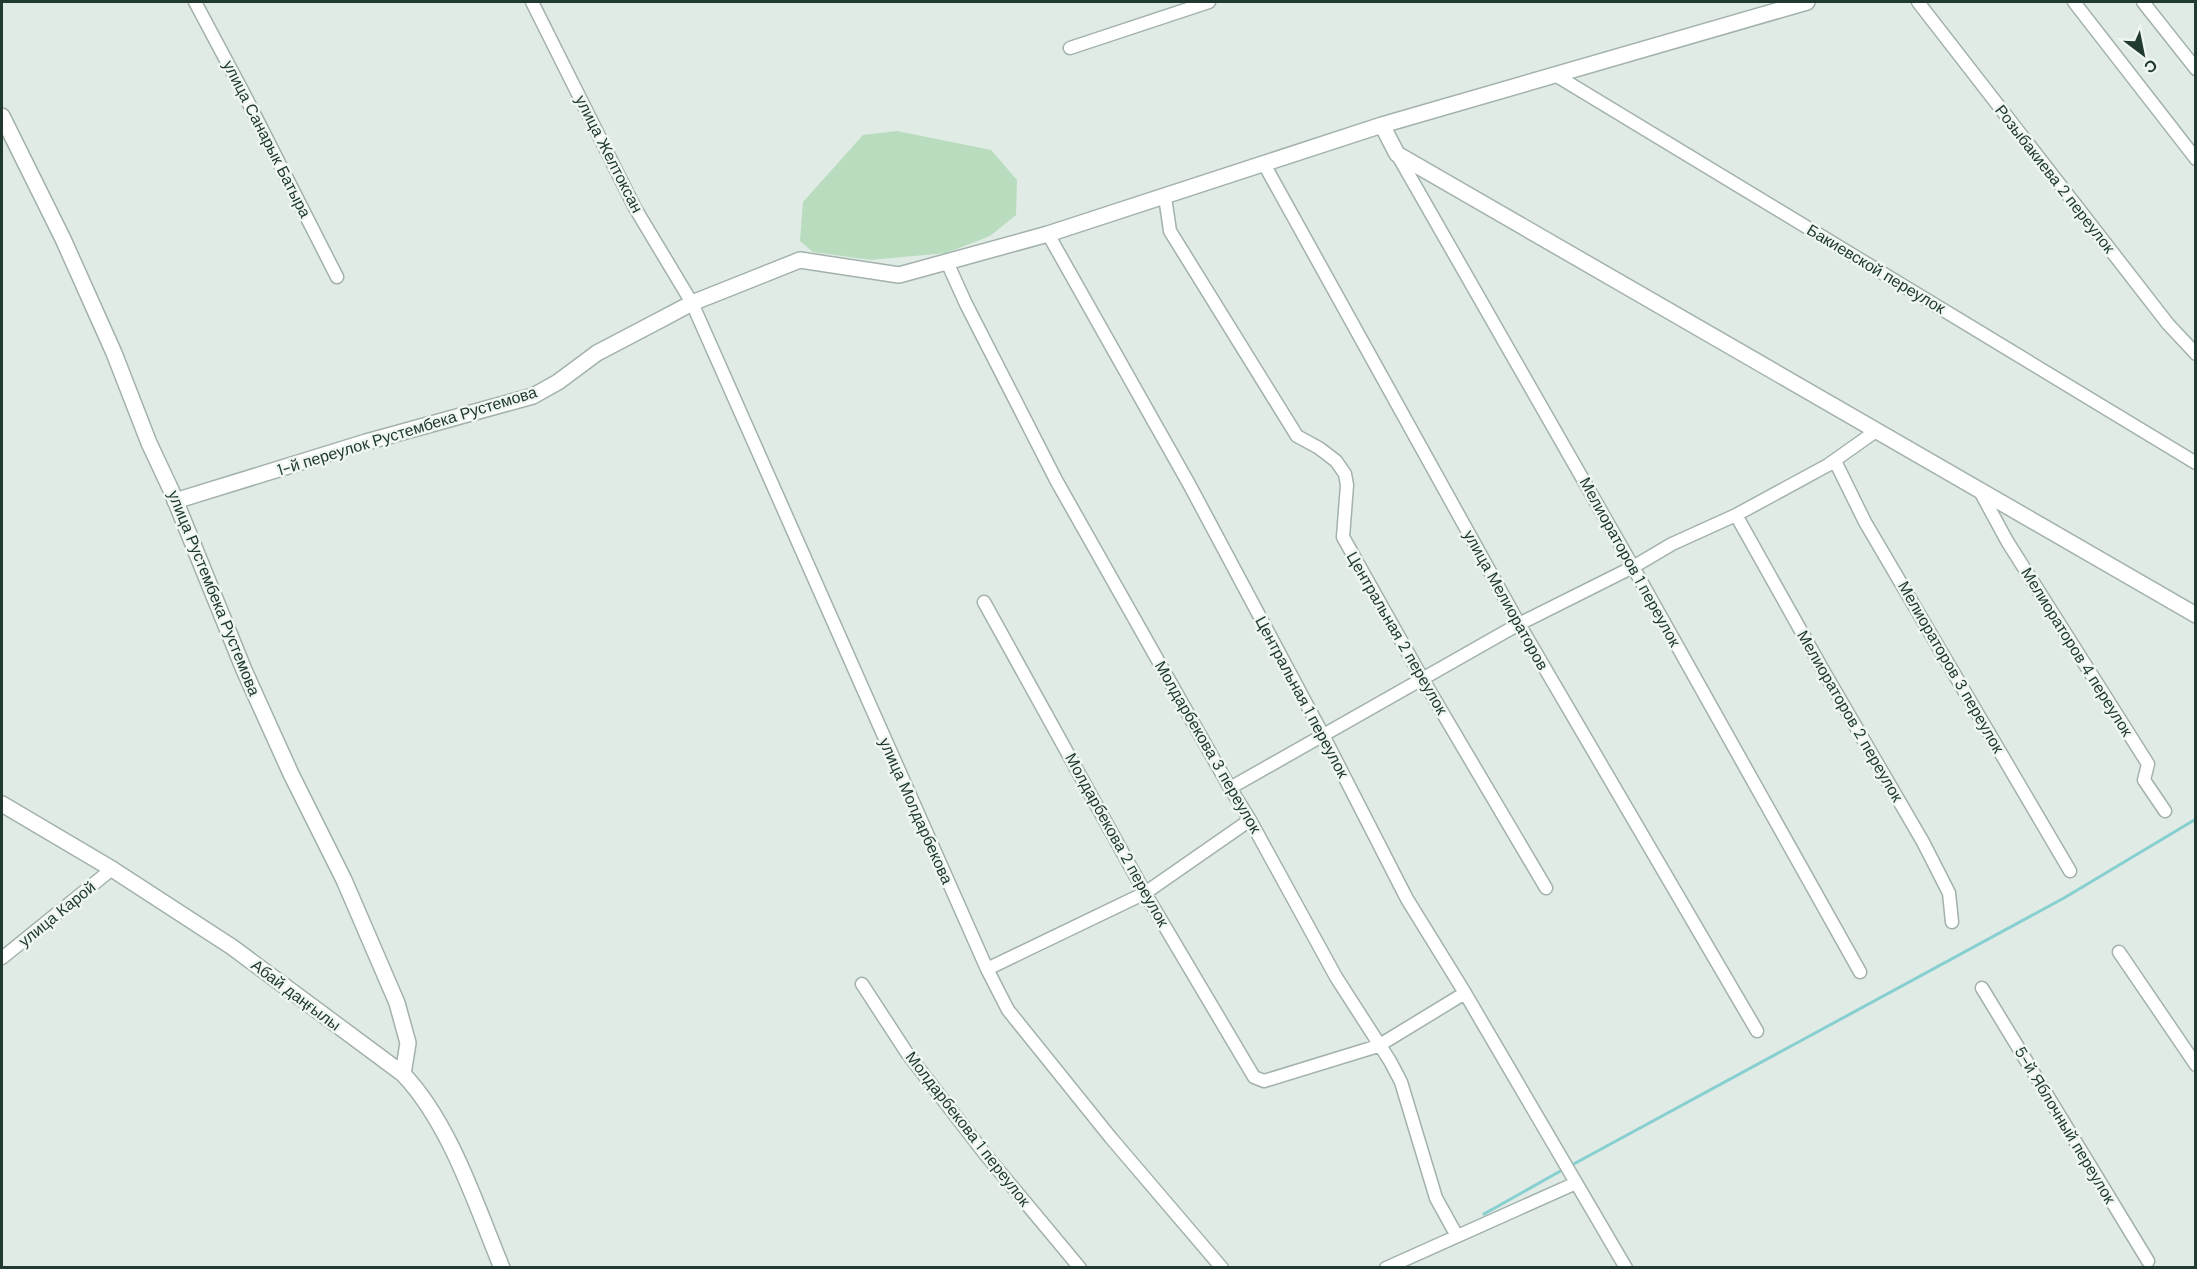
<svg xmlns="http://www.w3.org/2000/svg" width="2197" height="1269" viewBox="0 0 2197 1269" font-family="'DM Sans',sans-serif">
  <rect width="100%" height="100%" fill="#dfebe4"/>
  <path fill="#b8dcbd" d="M897,131L991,150L1017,180L1016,215L990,236L946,253L871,260L813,252L800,241L803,202L863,135Z"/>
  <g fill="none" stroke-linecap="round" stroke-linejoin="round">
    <path stroke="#87cfd0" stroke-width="3" d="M1570,1166L2064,898L2196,819
      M1484,1214L1564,1169"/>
    <g stroke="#a2b2aa" stroke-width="15">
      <path id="minor" d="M195,2L243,92L337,277
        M532,2L635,208L692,303L987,969L1008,1010L1111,1138L1222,1268
        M1918,2L2168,324L2196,354
        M2074,2L2196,159
        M2143,2L2196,69
        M1070,48L1209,2
        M1557,76L2196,463
        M1397,154L1633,567L1860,972
        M1264,164L1519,624L1757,1031
        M1165,197L1170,231L1297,436L1319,448L1336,461L1345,474L1347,485L1343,537L1422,678L1546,888
        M1048,234L1189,484L1323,735L1407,899L1465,993L1626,1268
        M947,262L966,304L1056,480L1230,788L1250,820L1336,977L1390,1061L1401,1082L1436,1198L1457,1236
        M1835,461L1865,522L2070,871
        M1981,493L2007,541L2148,764L2144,780L2165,811
        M1736,515L1824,672L1923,842L1949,893L1952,922
        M984,602L1145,893L1254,1077L1264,1081L1378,1046L1465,993
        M1230,788L1519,624L1633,567L1672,544L1736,515L1828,465L1876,431
        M2119,952L2196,1065
        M2,958L112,869
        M987,969L1145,893L1250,820
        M862,984L907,1053L985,1154L1080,1268
        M1982,988L2148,1261
        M1386,1268L1576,1183"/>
    </g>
    <g stroke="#a2b2aa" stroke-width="18">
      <path id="tertiary" d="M2,116L63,239L114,353L149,443L171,490L244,670L291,774L344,880L397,1003L408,1043L403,1074
        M1382,125L1397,154L2196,615
        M175,501L366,442L533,396L558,382L597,353L660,320L692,303L800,260L899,275L1048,234L1382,125L1807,2
        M2,804L112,869L232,947L403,1074C450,1123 476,1205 502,1268"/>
    </g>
    <use href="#minor" stroke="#fff" stroke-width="12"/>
    <use href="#tertiary" stroke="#fff" stroke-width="15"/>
  </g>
  <g text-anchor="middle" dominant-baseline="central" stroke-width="5" stroke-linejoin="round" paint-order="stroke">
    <g font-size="16" fill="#203a30" stroke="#f0f7f2">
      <text transform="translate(267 139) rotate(63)">улица Санарык Батыра</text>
      <text transform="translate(609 154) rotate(63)">улица Желтоксан</text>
      <text transform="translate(2055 179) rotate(52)">Розыбакиева 2 переулок</text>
      <text transform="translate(1876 269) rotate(31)">Бакиевской переулок</text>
      <text transform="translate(407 431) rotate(-17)">1-й переулок Рустембека Рустемова</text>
      <text transform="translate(1630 562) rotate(61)">Мелиораторов 1 переулок</text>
      <text transform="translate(214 593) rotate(68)">улица Рустембека Рустемова</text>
      <text transform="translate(1506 600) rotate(61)">улица Мелиораторов</text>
      <text transform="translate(1397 633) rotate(60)">Центральная 2 переулок</text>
      <text transform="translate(2077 652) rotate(58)">Мелиораторов 4 переулок</text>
      <text transform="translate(1951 667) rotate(60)">Мелиораторов 3 переулок</text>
      <text transform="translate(1302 697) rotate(62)">Центральная 1 переулок</text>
      <text transform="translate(1850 716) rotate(60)">Мелиораторов 2 переулок</text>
      <text transform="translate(1208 747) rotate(60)">Молдарбекова 3 переулок</text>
      <text transform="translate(916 811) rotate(66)">улица Молдарбекова</text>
      <text transform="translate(1117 840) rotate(61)">Молдарбекова 2 переулок</text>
      <text transform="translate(57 914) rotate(-39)">улица Карой</text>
      <text transform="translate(296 995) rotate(37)">Абай даңғылы</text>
      <text transform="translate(2065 1125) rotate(59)">5-й Яблочный переулок</text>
      <text transform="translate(968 1129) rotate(52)">Молдарбекова 1 переулок</text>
    </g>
  </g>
  <rect width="2197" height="1269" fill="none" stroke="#203a30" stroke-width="6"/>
  <g transform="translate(2143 54) rotate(148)" stroke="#f0f7f2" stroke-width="4.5" paint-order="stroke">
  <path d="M0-4.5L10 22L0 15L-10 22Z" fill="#203a30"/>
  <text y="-9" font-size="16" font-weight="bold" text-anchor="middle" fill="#203a30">С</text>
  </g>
</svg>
